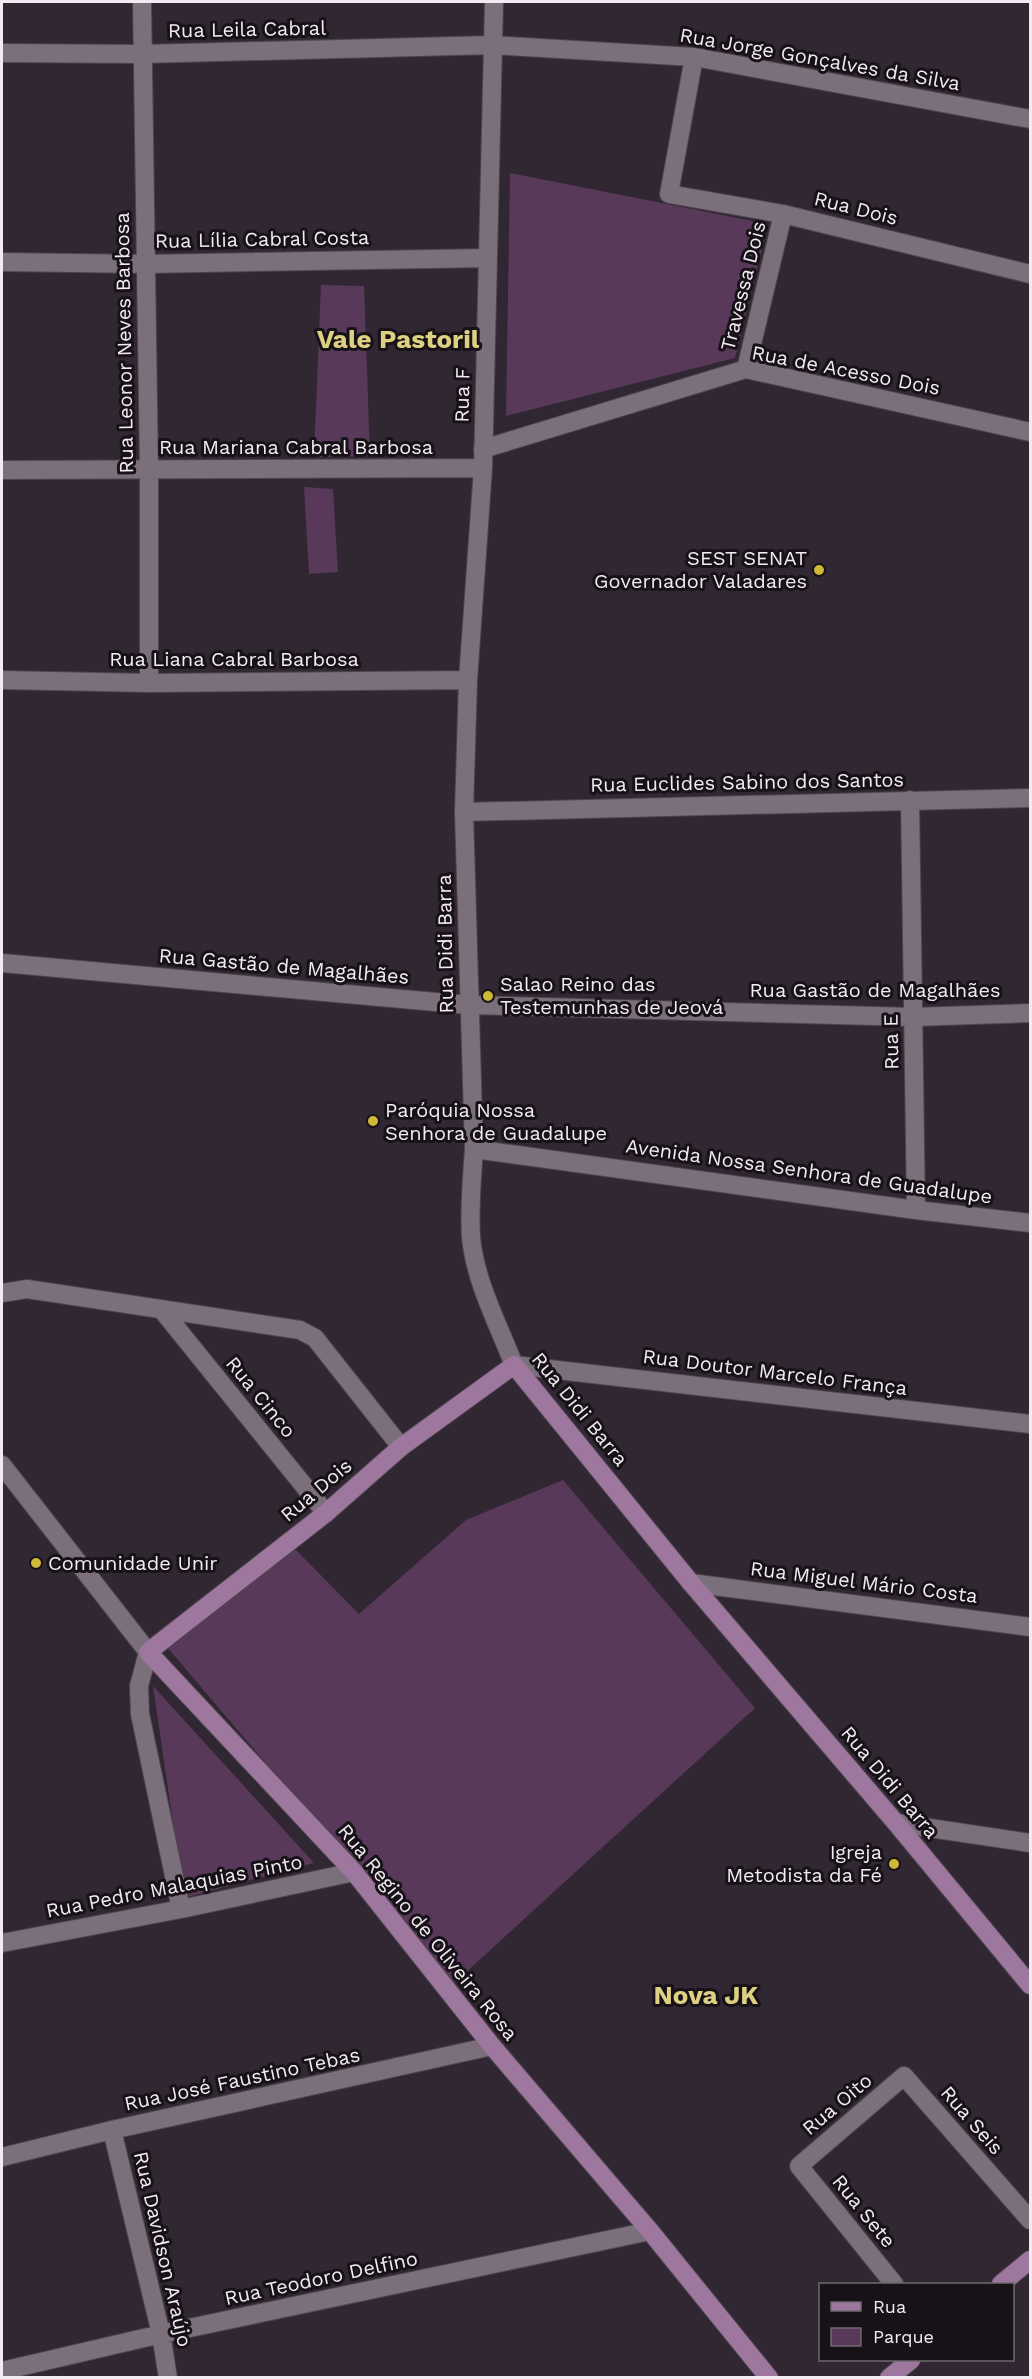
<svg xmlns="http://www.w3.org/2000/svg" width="1032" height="2379" viewBox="0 0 1032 2379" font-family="'Work Sans',sans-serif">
  <rect width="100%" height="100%" fill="#312732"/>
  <path fill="#583959" d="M510,173L768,224L735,358L506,416Z
    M321,285L364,286L370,456L314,457Z
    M304,487L333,489L338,572L309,574Z
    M563,1480L755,1708L453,1984L167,1647L295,1549L359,1614L466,1520Z
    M153,1686L314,1863L184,1898Z"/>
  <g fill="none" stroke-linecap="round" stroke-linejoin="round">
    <g stroke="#4d454d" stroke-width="20">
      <path id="street" d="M142,2L149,470V683
        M494,2L483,468L468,680L464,812L474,1149C472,1178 469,1208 471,1237C475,1281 498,1324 514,1365L1030,1424
        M2,53L142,54L493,45L694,57L1030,119
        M694,57L669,194L783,214L1030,274
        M2,262L146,264L487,258
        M746,369L783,214
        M483,449L746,369L1030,432
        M2,470L483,468
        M2,680L149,683L468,680
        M910,800L916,1210
        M464,812L1030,798
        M2,963L469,1005L913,1017L1030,1013
        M474,1149L916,1210L1030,1223
        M2,1293L27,1289L300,1330L315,1338L401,1447
        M162,1310L326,1513
        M2,1465L148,1652L139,1686L140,1714L181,1909
        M691,1583L1030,1627
        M896,1823L1030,1843
        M2,1943L181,1909L354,1872
        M112,2130L161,2334L168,2378
        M2,2157L112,2130L492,2046
        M894,2284L799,2166L904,2076L1030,2220
        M2,2371L161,2334L650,2231"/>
    </g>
    <g stroke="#4d454d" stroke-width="20">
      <path id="secondary" d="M1001,2284L1030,2260
        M769,2378L650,2231L492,2046L354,1872L148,1652L326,1513L401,1447L514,1365L691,1583L896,1823L1030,1985
        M889,2378L911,2360"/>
    </g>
    <use href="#street" stroke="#7b6f7b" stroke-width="18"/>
    <use href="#secondary" stroke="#9d779e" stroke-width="18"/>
  </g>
  <g fill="#ceb837" stroke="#171217" stroke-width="2">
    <circle cx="819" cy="570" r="6"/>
    <circle cx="488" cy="996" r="6"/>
    <circle cx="373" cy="1121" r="6"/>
    <circle cx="36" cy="1563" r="6"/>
    <circle cx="894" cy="1864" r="6"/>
  </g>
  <g text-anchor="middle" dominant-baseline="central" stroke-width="6" stroke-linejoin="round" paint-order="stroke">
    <g font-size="20" fill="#f2ebf2" stroke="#171217">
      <text transform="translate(247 29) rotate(-1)">Rua Leila Cabral</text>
      <text transform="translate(820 59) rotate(10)">Rua Jorge Gonçalves da Silva</text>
      <text transform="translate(856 208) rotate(14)">Rua Dois</text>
      <text transform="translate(262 239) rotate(-1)">Rua Lília Cabral Costa</text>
      <text transform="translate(743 286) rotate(-76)">Travessa Dois</text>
      <text transform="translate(124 343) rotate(-91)">Rua Leonor Neves Barbosa</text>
      <text transform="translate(846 370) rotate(11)">Rua de Acesso Dois</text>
      <text transform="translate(462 395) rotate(-89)">Rua F</text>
      <text x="296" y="447">Rua Mariana Cabral Barbosa</text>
      <text x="234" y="659">Rua Liana Cabral Barbosa</text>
      <text transform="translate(747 782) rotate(-1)">Rua Euclides Sabino dos Santos</text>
      <text transform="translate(445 944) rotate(-91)">Rua Didi Barra</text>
      <text transform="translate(284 966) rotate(5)">Rua Gastão de Magalhães</text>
      <text x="875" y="990">Rua Gastão de Magalhães</text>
      <text transform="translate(891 1042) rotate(-91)">Rua E</text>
      <text transform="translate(809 1171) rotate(8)">Avenida Nossa Senhora de Guadalupe</text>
      <text transform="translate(775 1372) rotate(7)">Rua Doutor Marcelo França</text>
      <text transform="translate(261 1397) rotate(51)">Rua Cinco</text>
      <text transform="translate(580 1409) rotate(51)">Rua Didi Barra</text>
      <text transform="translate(316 1490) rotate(-40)">Rua Dois</text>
      <text transform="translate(864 1582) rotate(7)">Rua Miguel Mário Costa</text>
      <text transform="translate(890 1782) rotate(50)">Rua Didi Barra</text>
      <text transform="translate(174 1886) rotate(-11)">Rua Pedro Malaquias Pinto</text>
      <text transform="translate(428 1932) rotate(51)">Rua Regino de Oliveira Rosa</text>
      <text transform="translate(242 2079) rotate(-12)">Rua José Faustino Tebas</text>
      <text transform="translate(837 2104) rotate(-40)">Rua Oito</text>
      <text transform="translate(972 2120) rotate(49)">Rua Seis</text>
      <text transform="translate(864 2211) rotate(51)">Rua Sete</text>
      <text transform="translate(163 2249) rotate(77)">Rua Davidson Araújo</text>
      <text transform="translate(321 2278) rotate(-12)">Rua Teodoro Delfino</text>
    </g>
    <g font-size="20" fill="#f2ebf2" stroke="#171217" text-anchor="start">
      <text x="807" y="558" text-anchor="end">SEST SENAT<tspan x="807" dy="23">Governador Valadares</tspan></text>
      <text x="500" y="984">Salao Reino das<tspan x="500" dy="23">Testemunhas de Jeová</tspan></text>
      <text x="385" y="1110">Paróquia Nossa<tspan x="385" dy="23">Senhora de Guadalupe</tspan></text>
      <text x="48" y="1563">Comunidade Unir</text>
      <text x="882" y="1852" text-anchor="end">Igreja<tspan x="882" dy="23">Metodista da Fé</tspan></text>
    </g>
    <g font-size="26" font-weight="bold" fill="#ded082" stroke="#171217">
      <text x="398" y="339">Vale Pastoril</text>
      <text x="706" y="1995">Nova JK</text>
    </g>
  </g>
  <rect width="1032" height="2379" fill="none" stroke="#f2ebf2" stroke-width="6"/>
  <rect x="819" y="2283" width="195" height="78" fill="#171217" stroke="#6f696f" stroke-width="1.5"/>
  <rect x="831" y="2302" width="30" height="9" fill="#9d779e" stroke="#6f696f" stroke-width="1.5"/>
  <text x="873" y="2313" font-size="18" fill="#f2ebf2">Rua</text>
  <rect x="831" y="2328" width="30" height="18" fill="#583959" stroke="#6f696f" stroke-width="1.5"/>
  <text x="873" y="2343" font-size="18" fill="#f2ebf2">Parque</text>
</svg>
